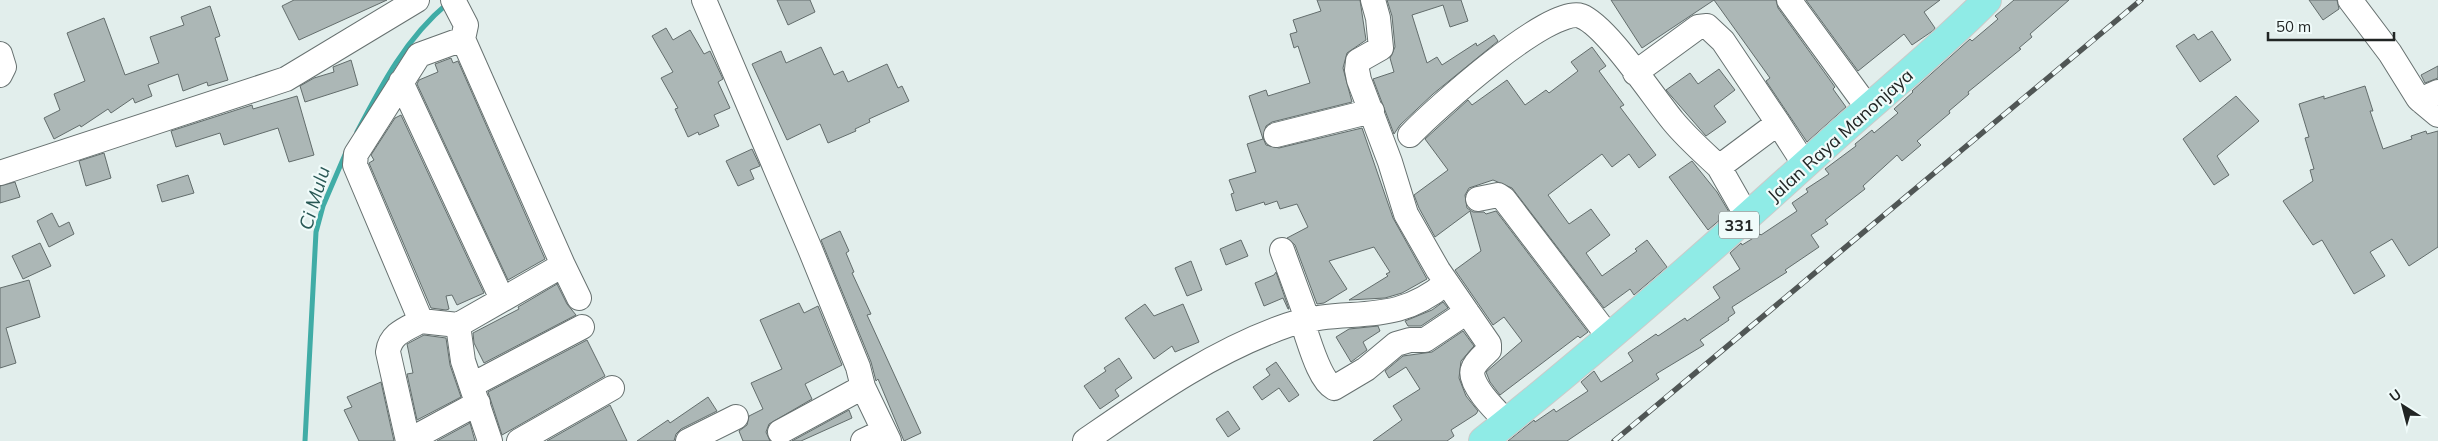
<svg xmlns="http://www.w3.org/2000/svg" width="2438" height="441" viewBox="0 0 2438 441" font-family="Mulish,sans-serif">
  <rect width="100%" height="100%" fill="#e2eeec"/>
  <g fill="none" stroke-linecap="round" stroke-linejoin="round">
    <path stroke="#40aca6" stroke-width="5" d="M357,132C382,84 406,38 448,3
      M305,441L316,232L323,206L347,150"/>
  </g>
  <path fill="#acb7b6" stroke="#636d6c" d="M294,0H387L299,40L282,6Z
    M777,0H810L815,12L788,25Z
    M1317,0H1360L1366,40L1347,53L1343,68L1352,102L1272,122L1266,126L1263,138L1266,145L1279,148L1362,128L1393,218L1427,279L1402,293L1385,298L1349,300L1388,276L1386,274L1390,272L1374,247L1329,261L1347,289L1324,303L1317,304L1295,245L1287,238L1308,227L1297,204L1280,209L1277,201L1265,205L1264,202L1236,211L1231,194L1234,193L1229,180L1256,172L1247,144L1263,139L1249,96L1266,90L1268,96L1310,83L1298,46L1294,48L1290,34L1297,32L1293,20L1321,11Z
    M1387,0H1461L1468,21L1450,27L1443,5L1412,15L1427,63L1437,57L1442,65L1476,43L1477,46L1494,35L1498,41L1433,94L1400,125L1394,134L1373,79L1394,72L1390,58L1395,47L1392,16Z
    M1611,0H1776L1778,8L1835,87L1833,89L1846,107L1807,142L1766,81L1770,78L1714,0L1642,48Z
    M1806,0H1940L1924,12L1935,28L1934,30L1912,45L1904,34L1858,71Z
    M2014,0H2069L2030,34L2032,37L2019,48L2021,49L1968,92L1969,94L1949,111L1950,113L1917,141L1921,145L1902,161L1897,155L1863,186L1865,189L1825,220L1828,224L1811,235L1819,247L1785,270L1787,272L1732,307L1735,313L1728,318L1729,320L1700,340L1704,345L1656,374L1659,379L1567,441H1508L1534,420L1535,422L1554,409L1556,412L1588,391L1581,382L1594,371L1601,382L1633,361L1628,353L1656,334L1658,336L1685,318L1687,321L1720,298L1713,287L1740,269L1730,253L1741,243L1742,245L1760,234L1761,235L1797,211L1792,203L1808,192L1806,189L1829,174L1825,169L1856,146L1855,144L1872,130L1874,133L1898,113L1894,109L1913,92L1912,91L1970,39L1972,41L1998,19L1995,16Z
    M2309,0H2337L2339,9L2323,20Z
    M210,6L220,36L215,38L228,80L208,86L207,82L183,91L178,74L148,85L152,96L135,103L133,98L111,113L108,109L81,127L80,125L54,139L44,118L60,110L54,94L85,81L67,33L104,18L125,75L159,63L150,37L184,25L181,17Z
    M666,28L673,40L690,30L704,54L710,51L723,79L718,82L730,108L714,115L719,126L699,135L698,132L688,137L675,109L678,108L661,78L673,72L652,36Z
    M2212,31L2231,60L2200,82L2176,46L2194,34L2198,40Z
    M821,47L834,75L843,71L848,82L887,64L898,88L902,86L909,101L869,119L870,122L855,129L856,131L828,143L820,124L787,140L752,64L781,51L786,63Z
    M1592,47L1606,66L1599,71L1624,105L1620,107L1656,155L1639,168L1629,154L1612,167L1602,154L1548,195L1569,224L1591,209L1610,235L1586,253L1602,276L1637,251L1635,249L1647,240L1667,267L1634,295L1630,289L1604,308L1512,188L1493,180L1469,188L1465,195L1467,208L1473,212H1484L1486,214L1496,211L1588,332L1580,338L1578,336L1500,395L1490,382L1486,372L1522,341L1504,317L1493,325L1455,270L1481,251L1470,211L1435,237L1419,208L1414,195L1448,170L1425,139L1468,100L1472,105L1507,80L1525,105L1546,90L1549,93L1578,71L1571,62Z
    M451,58L453,63L458,61L545,259L508,280L417,84L419,80L438,72L435,64Z
    M351,60L358,85L305,102L300,86L314,78L334,72L333,67Z
    M2438,66V78L2425,83L2421,75Z
    M1719,69L1735,90L1714,106L1726,122L1706,136L1666,90L1690,73L1698,84Z
    M2365,86L2373,111H2370L2383,149L2412,139L2411,136L2426,131L2427,134L2438,131V247L2409,266L2392,239L2370,252L2385,276L2354,294L2322,240L2313,245L2283,201L2313,181L2310,170L2314,169L2305,138L2309,137L2299,104L2324,96V99Z
    M297,96L314,155L289,162L278,128L224,145L220,133L176,147L171,131L252,105L253,109Z
    M2236,96L2259,121L2217,156L2229,175L2214,185L2183,139Z
    M401,115L484,293L457,305L452,295L446,296L449,309L446,310L431,308L369,163L374,160L371,155L395,118Z
    M752,149L760,166L750,170L754,179L738,186L726,161Z
    M104,153L111,178L86,186L79,161Z
    M1692,161L1717,192L1729,212L1708,230L1669,177Z
    M188,175L194,193L162,202L157,185Z
    M15,182L20,197L0,203V186Z
    M52,213L59,227L69,222L74,234L49,247L37,221Z
    M840,231L849,251L846,253L854,272L852,273L871,314L867,315L921,433L904,441L878,379L876,381L871,362L821,240Z
    M1241,240L1248,256L1226,265L1220,249Z
    M40,243L51,266L23,279L12,256Z
    M1191,261L1202,290L1187,296L1175,268Z
    M1276,272L1289,309H1288L1283,298L1264,306L1255,283L1274,275Z
    M29,280L40,317L6,328L16,363L0,368V288Z
    M557,284L567,304L576,315L484,363L474,343L473,333L519,309L518,307Z
    M1443,302L1448,308L1421,326H1408L1405,321L1432,310Z
    M799,303L804,313L818,306L842,365L805,384L812,399L769,424L766,432L770,441H743L739,431L747,425L749,416L763,409L751,383L782,369L760,320Z
    M1145,304L1154,316L1183,304L1199,342L1175,352L1172,346L1154,359L1125,318Z
    M1378,326L1380,331L1363,342L1367,350L1351,362L1336,337L1349,329Z
    M1463,331L1474,346L1461,361L1459,378L1466,396L1478,411L1476,414L1451,430L1454,436L1447,441H1373L1402,420L1393,406L1420,389L1406,367L1389,378L1385,371L1403,356L1432,352Z
    M424,335L446,338L450,365L461,397L417,420L407,374L413,373L407,344Z
    M587,340L605,376L502,435L488,392Z
    M1119,358L1132,378L1115,390L1119,396L1100,409L1084,386L1106,371L1104,368Z
    M1276,362L1299,395L1289,402L1279,388L1262,400L1253,387L1270,375L1266,369Z
    M381,382L394,441H359L344,410L352,407L347,397Z
    M708,397L717,411L681,429L676,434L674,441H637L668,420L670,423Z
    M610,405L627,441H547Z
    M849,410L852,418L801,441H792Z
    M1228,411L1240,429L1228,437L1216,419Z
    M470,423L475,441H437Z"/>
  <g fill="none" stroke-linecap="round" stroke-linejoin="round">
    <g stroke="#677170" stroke-width="26">
      <path id="minor" d="M453,0L466,25L463,39L563,265L458,325
        M704,0L810,249L858,367L863,387L889,441
        M1373,0L1378,18L1381,48L1358,61L1357,70L1359,80L1390,162L1406,214L1438,270L1489,344V350C1484,355 1475,362 1473,369C1467,383 1497,412 1507,422
        M1789,0L1868,108
        M2350,0L2390,53L2418,98L2420,100L2438,92
        M463,39L419,55L356,154L355,165L421,321L458,325L463,361L490,441
        M0,54L4,67L0,75
        M1635,73L1698,27L1707,26L1723,41L1778,123
        M401,82L502,299
        M2420,100L2438,115
        M1276,135L1372,111
        M1410,135C1434,110 1550,5 1581,16C1607,26 1653,97 1673,121C1686,137 1703,152 1719,167
        M0,173L286,79L417,0
        M1478,199L1498,195L1504,199L1609,337
        M1748,218L1719,167L1778,123L1805,165
        M1282,250L1308,321
        M563,265L579,298
        M1302,322C1309,339 1318,379 1334,388L1366,369L1396,344L1410,340H1425L1467,312
        M472,385L582,327
        M780,432L863,387
        M408,441L388,352C390,334 406,329 421,321
        M408,441L478,403
        M519,441L612,388
        M688,441L736,417
        M863,441L884,431
        M1085,441C1150,396 1213,351 1288,325C1348,305 1391,329 1446,283"/>
    </g>
    <g stroke="#cacbca" stroke-width="30">
      <path id="major" d="M1483,441C1604,345 1719,243 1833,139C1884,93 1938,50 1987,0"/>
    </g>
    <use href="#minor" stroke="#fff" stroke-width="24"/>
    <use href="#major" stroke="#8febe6" stroke-width="28"/>
    <g stroke="#505655" stroke-width="5.5">
      <path id="rail" d="M1614,441L2141,0"/>
    </g>
    <use href="#rail" stroke="#f0fbfa" stroke-width="4" stroke-dasharray="11" stroke-linecap="butt"/>
  </g>
  <g text-anchor="middle" dominant-baseline="central" stroke-width="4.5" stroke-linejoin="round" paint-order="stroke">
    <rect fill="#f0fbfa" stroke="#5f6564" stroke-width="1" x="1719" y="211.5" width="40" height="27" rx="4"/>
    <g font-size="16" font-weight="bold" fill="#212524">
      <text x="1739" y="225">331</text>
    </g>
    <g font-size="18" fill="#212524" stroke="#f0fbfa">
      <text transform="translate(1840 135) rotate(-42)">Jalan Raya Manonjaya</text>
    </g>
    <g font-size="19" font-style="italic" fill="#295855" stroke="#f0fbfa">
      <text transform="translate(314 198) rotate(-73)">Ci Mulu</text>
    </g>
  </g>
  <g transform="translate(2403 406) rotate(324)" stroke="#f0fbfa" stroke-width="4" paint-order="stroke">
  <path d="M0-4L9 19L0 12L-9 19Z" fill="#212524"/>
  <text y="-8" font-size="14" font-weight="bold" text-anchor="middle" fill="#212524">U</text>
  </g>
  <path d="M2268 32v8h126v-8" fill="none" stroke="#212524" stroke-width="2.5"/>
  <text x="2276" y="32" font-size="15" fill="#212524" stroke="#f0fbfa" stroke-width="4" paint-order="stroke">50 m</text>
</svg>
